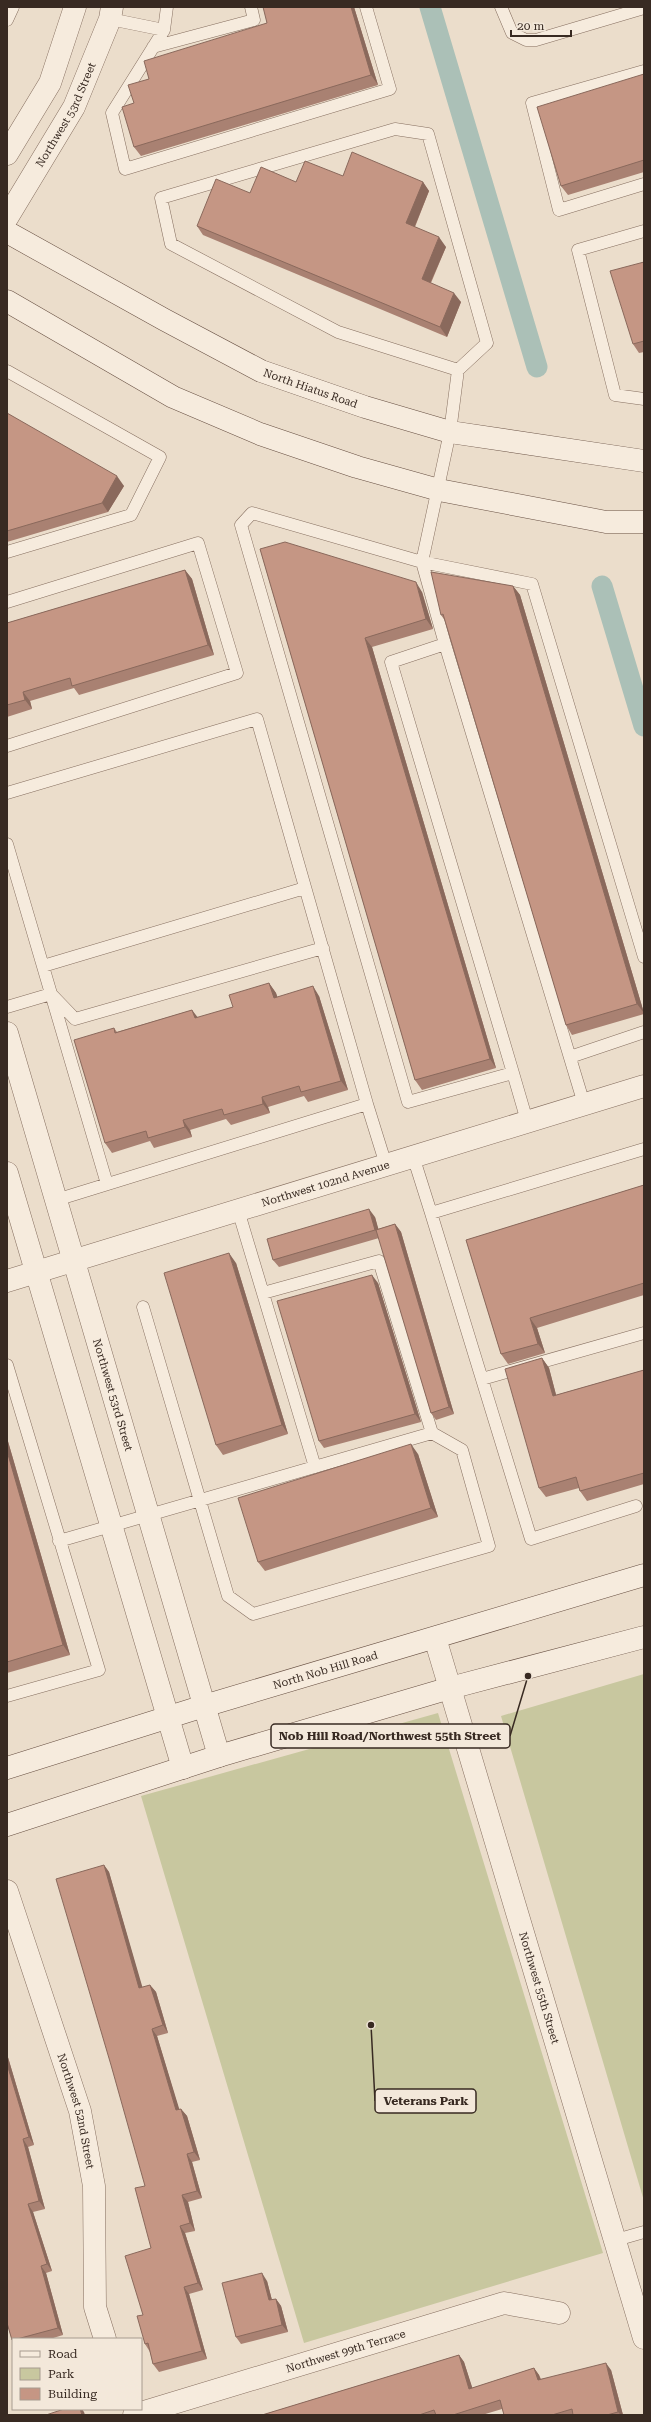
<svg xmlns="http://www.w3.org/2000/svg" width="651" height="2422" viewBox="0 0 651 2422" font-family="'Roboto Serif',serif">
  <rect width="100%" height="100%" fill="#ebddcb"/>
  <path fill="#c8c79f" d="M644,1674V2201L501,1716Z
    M438,1713L603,2253L304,2343L141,1796Z"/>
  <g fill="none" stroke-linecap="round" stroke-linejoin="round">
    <path stroke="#abc0b7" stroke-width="21" d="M430,7L537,367
      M602,586L644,726"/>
    <g stroke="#866f60" stroke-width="13">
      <path id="lane" d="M167,7L164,30L112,113L125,169L390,89L366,7
        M501,7L512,33L526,40H536L644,8
        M110,19L164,30
        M7,20L13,7
        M153,47L254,20L251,7
        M644,71L532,103L559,210L644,184
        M644,231L578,250L615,395L644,399
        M458,370L338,332L171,244L161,198L395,129L428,134L487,343L458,370L450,432L422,562L252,513L241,525L408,1102L513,1073L527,1121
        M7,371L160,457L131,515L7,552
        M7,602L198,543L237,673L7,746
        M445,644L584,1104
        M7,793L257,719L367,1104
        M7,844L107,1184
        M43,966L305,888
        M7,1007L51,994L75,1019L323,948
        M570,1057L644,1032
        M513,1073L391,662L445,644L422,562L532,584L644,957
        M413,1156L431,1213L644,1149
        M56,1200L367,1104L386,1165
        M238,1210L315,1467
        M431,1213L531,1539L636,1506
        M263,1293L379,1261L432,1433
        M7,1365L99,1670L7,1696
        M482,1379L644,1333
        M59,1541L432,1433L462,1450L489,1546L253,1614L228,1596L143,1307
        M616,2240L644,2232"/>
    </g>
    <g stroke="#866f60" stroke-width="23">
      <g id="street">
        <path d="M7,154L50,83L75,7"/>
        <path id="s1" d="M7,218L74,107L110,19L112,7"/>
        <path id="s2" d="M7,1033L219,1756"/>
        <path d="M7,1173L183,1768"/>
        <path id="s3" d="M7,1281L644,1086"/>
        <path id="s4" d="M435,1638L644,2338"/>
        <path id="s5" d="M7,1891L80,2111L94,2186L95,2307L105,2339"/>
        <path id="s6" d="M134,2415L504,2303L559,2313"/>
      </g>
    </g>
    <g stroke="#685043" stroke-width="23">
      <g id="secondary">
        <path id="s7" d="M7,232L165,320L261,371L365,407L450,432L644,461"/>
        <path d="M7,301L173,397L260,434L357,467L439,490L606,522H644"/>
        <path id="s8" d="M7,1768L204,1706L644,1575"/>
        <path d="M7,1825L219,1756L450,1688L644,1637"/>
      </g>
    </g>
    <use href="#lane" stroke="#f6ebdd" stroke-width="12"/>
    <use href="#street" stroke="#f6ebdd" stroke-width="22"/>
    <use href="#secondary" stroke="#f6ebdd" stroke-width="22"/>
  </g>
  <path fill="#a98172" d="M354,7L378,85L141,156L134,147V103L149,79Z
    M644,74V172L568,195L561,186Z
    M343,176L423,182L429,191L415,227L446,247L431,283L461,302L447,337L203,235L197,226L250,193L296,182Z
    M644,262V352L639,353L633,344Z
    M7,413L124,486L108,512L7,542Z
    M260,549L422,592L433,629L372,647L496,1068L422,1090L415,1080Z
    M185,570L192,579L214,655L79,695L74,688L30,701L32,709L7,717V623Z
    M513,586L520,595L644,1013V1014L572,1035L566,1025L446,622L441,615Z
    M269,983L276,993L277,997L319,996L348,1090L308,1102L304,1096L268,1107L270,1113L231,1125L226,1119L190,1130L192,1137L154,1148L150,1141L112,1153L105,1143L114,1028L117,1032L192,1010L197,1018L233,1007Z
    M644,1185V1295L537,1328L545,1353L508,1364L501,1354L466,1240Z
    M375,1217L378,1229L395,1224L401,1232L454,1414L436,1420L431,1413L379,1238L279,1267L273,1260Z
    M236,1263L288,1434L223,1455L216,1445Z
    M378,1283L421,1422L324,1448L319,1441Z
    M542,1358L549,1368L556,1395L644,1370V1484L587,1501L580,1491L579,1488L546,1497L539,1488Z
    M7,1438L70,1655L7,1673Z
    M418,1454L438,1517L265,1571L258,1562Z
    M104,1865L109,1872L142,1988L150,1985L156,1992L168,2033L157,2036L179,2110L181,2109L187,2116L200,2160L192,2162L202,2198L188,2202L195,2231L185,2233L203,2290L189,2294L207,2359L159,2372L153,2364L150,2352L145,2344L143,2315L151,2248L145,2186Z
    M7,2054L34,2145L28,2147L45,2209L33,2212L52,2271L46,2273L63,2335L50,2339H13V2342L12,2340L7,2323Z
    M267,2281L272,2300L276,2299L281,2306L288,2332L241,2344L236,2337Z
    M459,2355L464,2362L472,2388L534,2368L539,2375L541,2379L611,2370L623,2415H504L502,2409L482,2415H262Z"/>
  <path fill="#8a695c" d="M351,7H354L378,85L371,75Z
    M423,182L429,191L412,233L406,223Z
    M439,237L446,247L428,288L422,279Z
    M454,293L461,302L447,337L440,327Z
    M117,476L124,486L108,512L102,503Z
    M185,570L192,579L214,655L208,645Z
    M416,582L422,592L433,629L426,619Z
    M513,586L520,595L644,1013L637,1004Z
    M365,638L372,647L496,1068L490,1059Z
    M23,692L30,701L32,709L25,700Z
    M269,983L276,993L281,1007L274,998Z
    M313,986L319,996L348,1090L341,1081Z
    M192,1010L199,1019L195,1018Z
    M262,1097L268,1107L270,1113L263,1104Z
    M183,1120L190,1130L192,1137L185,1127Z
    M369,1209L375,1217L381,1238L375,1230Z
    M395,1224L401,1232L454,1414L449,1407Z
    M229,1253L236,1263L288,1434L282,1425Z
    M372,1275L378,1283L421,1422L415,1414Z
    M530,1318L537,1328L545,1353L538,1344Z
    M542,1358L549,1368L559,1406L553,1396Z
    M7,1438L70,1655L63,1645L7,1451Z
    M411,1444L418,1454L438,1517L431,1508Z
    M104,1865L109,1872L145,1996L139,1988Z
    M150,1985L156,1992L168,2033L163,2025Z
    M152,2029L157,2036L182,2118L176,2110Z
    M7,2054L34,2145L29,2137L7,2064Z
    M181,2109L187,2116L200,2160L194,2152Z
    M23,2139L28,2147L45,2209L39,2201Z
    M187,2154L192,2162L202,2198L197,2191Z
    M182,2195L188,2202L195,2231L190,2223Z
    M28,2204L33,2212L52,2271L47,2264Z
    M180,2226L185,2233L203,2290L198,2283Z
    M41,2266L46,2273L63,2335L58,2328Z
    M262,2273L267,2281L274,2308L269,2300Z
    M184,2287L189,2294L207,2359L202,2351Z
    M276,2299L281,2306L288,2332L282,2325Z
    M459,2355L464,2362L475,2396L469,2389Z
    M606,2363L611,2370L623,2415H621L618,2412Z
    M534,2368L539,2375L543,2387L538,2380Z
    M80,2409H82L84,2412L85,2415H82Z"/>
  <path fill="#c59684" stroke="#8a695c" d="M263,7H351L371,75L134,147L122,107L134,103L128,85L149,79L144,61L267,23Z
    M644,74V160L561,186L537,107Z
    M352,152L423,182L406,223L439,237L422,279L454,293L440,327L197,226L216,179L250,193L261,167L296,182L305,161L343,176Z
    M644,262V341L633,344L610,271Z
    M7,413L117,476L102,503L7,531Z
    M285,542L416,582L426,619L365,638L490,1059L415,1080L260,549Z
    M185,570L208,645L72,686L70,678L23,692L25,700L7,705V623Z
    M431,572L513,586L637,1004L566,1025L443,614L441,615Z
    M269,983L274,998L313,986L341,1081L301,1092L299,1086L262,1097L263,1104L224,1115L222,1109L183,1120L185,1127L148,1138L146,1131L105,1143L74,1040L114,1028L115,1033L192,1010L195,1018L233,1007L229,995Z
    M644,1185V1283L530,1318L538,1344L501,1354L466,1240Z
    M369,1209L375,1230L273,1260L267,1239Z
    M395,1224L449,1407L431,1413L376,1230Z
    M229,1253L282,1425L216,1445L164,1273Z
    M372,1275L415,1414L319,1441L277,1301Z
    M542,1358L553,1396L644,1370V1473L580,1491L576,1477L539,1488L505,1369Z
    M411,1444L431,1508L258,1562L238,1498Z
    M7,1451L63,1645L7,1662Z
    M104,1865L139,1988L150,1985L163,2025L152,2029L176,2110L181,2109L194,2152L187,2154L197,2191L182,2195L190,2223L180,2226L198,2283L184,2287L202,2351L153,2364L148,2343L145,2344L137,2316L143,2315L125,2256L151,2248L135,2188L145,2186L111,2065L56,1879Z
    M7,2064L29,2137L23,2139L39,2201L28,2204L47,2264L41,2266L58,2328L17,2339H13V2340H12L7,2323Z
    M262,2273L269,2300L276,2299L282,2325L236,2337L222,2283Z
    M459,2355L469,2389L534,2368L538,2380L606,2363L618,2412L607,2415H573L572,2409L552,2415H504L500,2400L453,2415H436L434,2410L419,2415H262Z
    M64,2409H80L82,2415H46Z"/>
  <g text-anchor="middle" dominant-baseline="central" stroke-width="4" stroke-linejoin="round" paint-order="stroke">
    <g font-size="11" fill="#382a22" stroke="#f3e8da">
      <text stroke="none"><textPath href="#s1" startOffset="119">Northwest 53rd Street</textPath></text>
      <text stroke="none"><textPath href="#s7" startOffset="342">North Hiatus Road</textPath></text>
      <text stroke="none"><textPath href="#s3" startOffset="333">Northwest 102nd Avenue</textPath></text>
      <text stroke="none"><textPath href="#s2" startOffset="377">Northwest 53rd Street</textPath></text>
      <text stroke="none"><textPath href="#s8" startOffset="333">North Nob Hill Road</textPath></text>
      <text stroke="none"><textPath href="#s4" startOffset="365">Northwest 55th Street</textPath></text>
      <text stroke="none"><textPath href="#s5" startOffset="231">Northwest 52nd Street</textPath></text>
      <text stroke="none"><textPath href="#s6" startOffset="221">Northwest 99th Terrace</textPath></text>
    </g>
  </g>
  <path fill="none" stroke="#382a22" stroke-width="1.5" d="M528 1676L510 1736M371 2025L375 2101"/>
  <g fill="#382a22" stroke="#f3e8da" stroke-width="1.5">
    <circle cx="528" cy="1676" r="4"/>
    <circle cx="371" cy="2025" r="4"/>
  </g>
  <g fill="#f3e8da" stroke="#382a22" stroke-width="1.5">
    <rect x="271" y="1724" width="239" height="24" rx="4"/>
    <rect x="375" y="2089" width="101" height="24" rx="4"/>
  </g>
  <g font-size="12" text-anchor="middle" font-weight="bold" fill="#382a22">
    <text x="390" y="1740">Nob Hill Road/Northwest 55th Street</text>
    <text x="426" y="2105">Veterans Park</text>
  </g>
  <rect width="651" height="2422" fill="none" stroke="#382a22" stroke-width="16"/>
  <rect x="12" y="2338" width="130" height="72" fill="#f3e8da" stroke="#a89c90"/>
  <rect x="20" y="2351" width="20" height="6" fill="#f6ebdd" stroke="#a89c90"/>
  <text x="48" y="2358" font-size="12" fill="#382a22">Road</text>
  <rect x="20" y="2368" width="20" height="12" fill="#c8c79f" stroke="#a89c90"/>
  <text x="48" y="2378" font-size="12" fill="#382a22">Park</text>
  <rect x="20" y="2388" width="20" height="12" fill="#c59684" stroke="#a89c90"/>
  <text x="48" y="2398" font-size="12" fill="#382a22">Building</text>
  <path d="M511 30v6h60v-6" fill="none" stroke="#382a22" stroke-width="2"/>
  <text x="517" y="30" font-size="12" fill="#382a22" stroke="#f3e8da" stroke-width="3" paint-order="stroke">20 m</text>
</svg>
